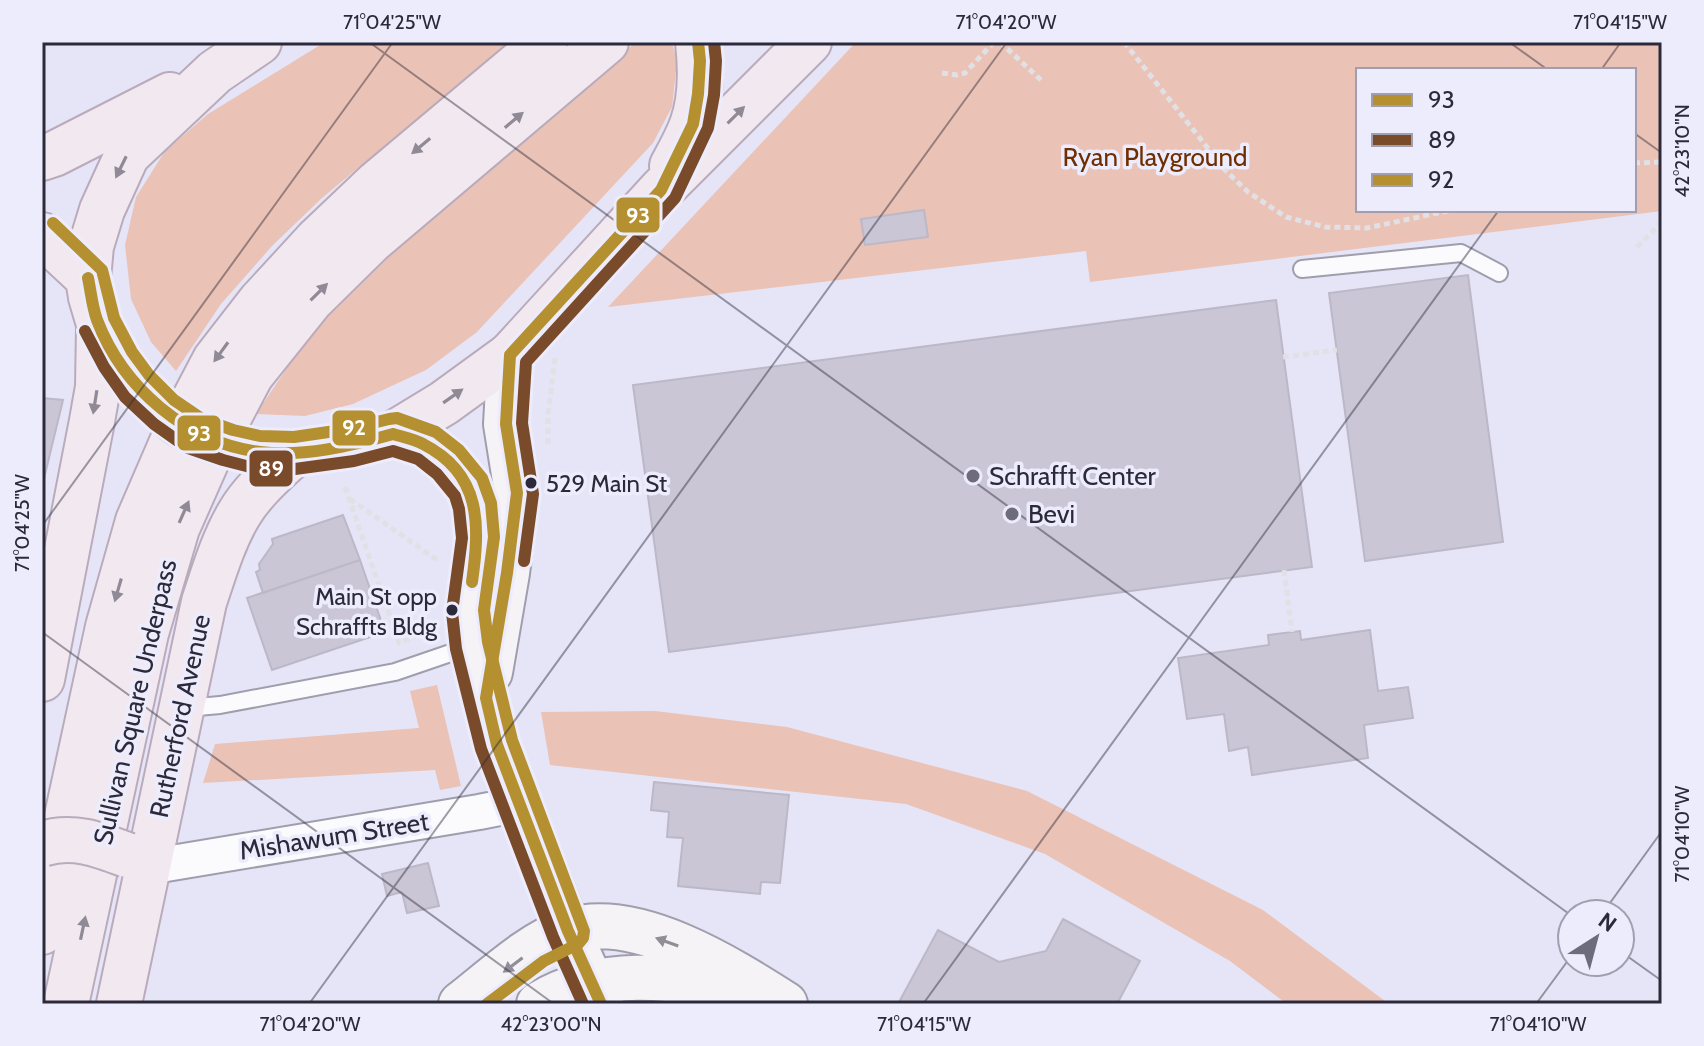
<svg xmlns="http://www.w3.org/2000/svg" width="1704" height="1046" viewBox="0 0 1704 1046" font-family="Cabin,sans-serif">
  <rect width="100%" height="100%" fill="#e5e5f7"/>
  <path fill="#ebc2b6" fill-rule="evenodd" d="M325,42H509L322,198L272,246L221,304L176,371L151,342L131,299L125,245L136,197L165,151L208,114Z
    M636,42H672L677,62L672,107L653,143L477,332L426,370L353,404L305,416L256,414L295,356L340,300L380,257Z
    M856,42H1662V211L1090,282L1086,251L608,307ZM1358,70H1634V210H1358Z
    M437,685L461,786L440,790L435,770L203,783L215,744L419,728L410,691Z
    M655,711L787,727L1027,791L1263,910L1389,1004H1287L1230,961L1045,854L906,804L550,765L541,712Z"/>
  <path fill="#cac6d6" stroke="#bcb8c7" stroke-width="2" d="M924,210L928,237L865,245L861,219Z
    M1468,275L1503,542L1365,561L1329,293Z
    M1276,300L1312,567L669,652L633,385Z
    M42,398L63,400L42,487Z
    M343,515L360,560L263,593L256,572L260,570L259,564L273,544L272,539Z
    M360,560L385,632L272,670L247,598Z
    M1370,630L1378,691L1408,687L1413,718L1364,725L1368,758L1252,775L1248,747L1229,751L1224,714L1187,719L1178,658L1269,645L1268,635L1300,631L1301,640Z
    M654,782L789,795L780,883L761,882L760,894L678,886L683,838L667,837L669,812L651,810Z
    M428,863L439,906L407,913L402,892L387,896L382,874Z
    M1063,919L1140,961L1117,1004H898L938,930L999,962L1046,951Z"/>
  <g fill="none" stroke-linecap="round" stroke-linejoin="round">
    <g stroke="#9f9ead" stroke-width="20">
      <path id="service" d="M1302,269L1461,253L1499,273
        M186,708L220,705L395,672L471,646"/>
    </g>
    <g stroke="#9f9ead" stroke-width="38">
      <path id="minor" d="M148,867L479,812L520,804"/>
    </g>
    <g stroke="#9f9ead" stroke-width="48">
      <path id="secondary" d="M393,434L426,445L448,462L469,488L475,506L478,538L468,610L472,645L497,745L568,931L601,1004
        M490,672L507,573L517,493L506,424L510,355
        M461,1004C491,981 532,942 568,931C636,909 730,969 785,1004
        M539,1004C599,968 674,973 738,995"/>
    </g>
    <g stroke="#baabbc" stroke-width="48">
      <path id="primary" d="M42,158L54,154L170,95
        M672,166C679,153 687,139 692,125C701,100 701,69 698,42
        M42,235L88,278
        M137,386L118,360L99,324L91,297L88,278L91,246L102,210L127,155L215,72L259,42
        M258,452L295,453L352,445L393,434L444,403L510,355L661,190L809,42
        M42,679L92,421L98,387L99,327
        M42,932L108,627L138,521L173,440L215,360L260,302L317,240L377,183L545,42
        M66,1004L146,633L177,528L211,451L251,375L311,300L371,241L606,42
        M119,1004L204,602C214,572 223,541 239,514C253,490 276,471 295,453"/>
    </g>
    <path stroke="#e0e0e5" stroke-width="5" stroke-dasharray="6 4" stroke-linecap="butt" d="M1000,42L1041,80
      M1124,42L1225,170L1248,192L1286,217L1325,227L1367,228L1452,210
      M942,73L957,75L965,73L994,42
      M1634,163L1662,162
      M1637,247L1662,222
      M1283,357L1337,350
      M548,444V415L555,358
      M345,487L399,643L435,628
      M350,499L440,562
      M1284,570L1292,632"/>
    <use href="#service" stroke="#fbfbfe" stroke-width="16"/>
    <use href="#minor" stroke="#fbfbfe" stroke-width="34"/>
    <use href="#secondary" stroke="#f6f3f7" stroke-width="44"/>
    <use href="#primary" stroke="#f2e9f0" stroke-width="44"/>
    <g stroke="#baabbc" stroke-width="48" stroke-linecap="butt">
      <path id="primary-bridge" d="M137,386C155,404 174,423 197,434C216,443 237,447 258,452
        M42,844C72,834 98,844 127,855"/>
    </g>
    <use href="#primary-bridge" stroke="#f2e9f0" stroke-width="44"/>
    <g stroke="#edecfd" stroke-width="18">
      <path id="bus-1" d="M88,278C91,292 92,306 97,320C123,388 187,443 260,452C305,457 350,446 393,434
        M510,355L506,424L517,493L507,573L486,698L497,745L568,931L601,1004
        M510,355L661,190L693,124L698,94L700,61L698,42
        M393,434C403,437 414,439 423,444C482,474 480,525 472,582"/>
    </g>
    <g stroke="#edecfd" stroke-width="18">
      <path id="bus-2" d="M85,331L104,367L125,397L154,424L188,448L223,460L254,468L295,469L354,461L393,451L418,459L437,474L455,496L459,509L462,538L452,612L456,649L481,749L553,937L583,1004
        M524,561L533,494L522,423L526,362L675,198L708,128L714,95L716,61L714,42"/>
    </g>
    <g stroke="#edecfd" stroke-width="18">
      <path id="bus-3" d="M53,223L102,270L114,318L132,352L149,375L174,400L202,419L233,430L260,436L294,437L349,429L389,419L397,418L436,432L459,450L482,478L491,503L494,537L484,610L488,642L512,740L584,931L583,938L578,944L544,961L487,1004"/>
    </g>
    <use href="#bus-1" stroke="#b59031" stroke-width="12"/>
    <use href="#bus-2" stroke="#7a4b2a" stroke-width="12"/>
    <use href="#bus-3" stroke="#b59031" stroke-width="12"/>
  </g>
  <defs><path id="oneway-solid" d="M-6-.8H1V-3.2L6.5 0L1 3.2V.8H-6Z" transform="scale(2)"/></defs>
  <g fill="#8f8a95">
    <use href="#oneway-solid" transform="translate(736 115) rotate(-45)"/>
    <use href="#oneway-solid" transform="translate(514 120) rotate(-40)"/>
    <use href="#oneway-solid" transform="translate(421 146) rotate(140)"/>
    <use href="#oneway-solid" transform="translate(121 167) rotate(116)"/>
    <use href="#oneway-solid" transform="translate(319 292) rotate(-45)"/>
    <use href="#oneway-solid" transform="translate(221 352) rotate(126)"/>
    <use href="#oneway-solid" transform="translate(453 396) rotate(-35)"/>
    <use href="#oneway-solid" transform="translate(95 402) rotate(99)"/>
    <use href="#oneway-solid" transform="translate(184 512) rotate(-66)"/>
    <use href="#oneway-solid" transform="translate(118 590) rotate(106)"/>
    <use href="#oneway-solid" transform="translate(83 928) rotate(-78)"/>
  </g>
  <g fill="#918e98">
    <use href="#oneway-solid" transform="translate(667 942) rotate(-160)"/>
    <use href="#oneway-solid" transform="translate(513 965) rotate(143)"/>
  </g>
  <path fill="none" stroke="#2c2a3a" stroke-width="2" stroke-opacity="0.45" d="M369,42L1572,916M1509,42L1548,70M1601,70L1621,42M1634,133L1662,153M42,526L393,42M42,632L554,1004M1602,914L1662,831M1620,951L1662,981M309,1004L1007,42M923,1004L1499,210M1536,1004L1572,955"/>
  <g fill="#6d6b7c" stroke="#edecfd" stroke-width="3">
    <circle cx="973" cy="476" r="8"/>
    <circle cx="1012" cy="514" r="8"/>
  </g>
  <g fill="#2c2a3a" stroke="#edecfd" stroke-width="3">
    <circle cx="531" cy="483" r="7"/>
    <circle cx="452" cy="610" r="7"/>
  </g>
  <g text-anchor="middle" dominant-baseline="central" stroke-width="7" stroke-linejoin="round" paint-order="stroke">
    <g font-size="24" fill="#2c2a3a" stroke="#edecfd" text-anchor="start">
      <text x="546" y="483">529 Main St</text>
      <text x="437" y="596" text-anchor="end">Main St opp<tspan x="437" dy="30">Schraffts Bldg</tspan></text>
    </g>
    <g font-size="26" fill="#6f2e01" stroke="#edecfd">
      <text x="1155" y="157">Ryan Playground</text>
    </g>
    <g font-size="26" fill="#2c2a3a" stroke="#edecfd" text-anchor="start">
      <text x="989" y="476">Schrafft Center</text>
      <text x="1028" y="514">Bevi</text>
    </g>
    <g font-size="26" fill="#2c2a3a" stroke="#edecfd">
      <text transform="translate(135 702) rotate(-77)">Sullivan Square Underpass</text>
      <text transform="translate(180 716) rotate(-78)">Rutherford Avenue</text>
      <text transform="translate(334 836) rotate(-9)">Mishawum Street</text>
    </g>
  </g>
  <g stroke="#edecfd" stroke-width="3">
    <rect x="615" y="196" width="46" height="38" rx="8" fill="#b59031"/>
    <rect x="331" y="409" width="46" height="38" rx="8" fill="#b59031"/>
    <rect x="176" y="414" width="46" height="38" rx="8" fill="#b59031"/>
    <rect x="248" y="449" width="46" height="39" rx="8" fill="#7a4b2a"/>
  </g>
  <g font-size="22" text-anchor="middle" font-weight="bold" fill="#fff">
    <text x="638" y="223">93</text>
    <text x="354" y="435">92</text>
    <text x="199" y="441">93</text>
    <text x="271" y="476">89</text>
  </g>
  <rect width="1704" height="1046" fill="none" stroke="#edecfd" stroke-width="88"/>
  <rect x="1356" y="68" width="280" height="144" fill="#edecfd" stroke="#a09eaf" stroke-width="2"/>
  <rect x="1372" y="94" width="40" height="12" fill="#b59031" stroke="#a09eaf" stroke-width="2"/>
  <text x="1428" y="108" font-size="24" fill="#2c2a3a">93</text>
  <rect x="1372" y="134" width="40" height="12" fill="#7a4b2a" stroke="#a09eaf" stroke-width="2"/>
  <text x="1428" y="148" font-size="24" fill="#2c2a3a">89</text>
  <rect x="1372" y="174" width="40" height="12" fill="#b59031" stroke="#a09eaf" stroke-width="2"/>
  <text x="1428" y="188" font-size="24" fill="#2c2a3a">92</text>
  <g transform="translate(1596 938) rotate(36)"><circle r="38" fill="#edecfd" stroke="#a09eaf" stroke-width="2"/>
  <path d="M0-6L14 30L0 20L-14 30Z" fill="#6d6b7c"/>
  <text y="-12" font-size="22" font-weight="bold" text-anchor="middle" fill="#2c2a3a">N</text>
  </g>
  <rect x="44" y="44" width="1616" height="958" fill="none" stroke="#2c2a3a" stroke-width="3"/>
  <g font-size="20" text-anchor="middle" fill="#2c2a3a">
    <text x="392" y="29">71°04'25"W</text>
    <text x="1006" y="29">71°04'20"W</text>
    <text x="1620" y="29">71°04'15"W</text>
    <text transform="translate(1682 151) rotate(-90)" y="7">42°23'10"N</text>
    <text transform="translate(22 523) rotate(-90)" y="7">71°04'25"W</text>
    <text transform="translate(1682 834) rotate(-90)" y="7">71°04'10"W</text>
    <text x="310" y="1031">71°04'20"W</text>
    <text x="551" y="1031">42°23'00"N</text>
    <text x="924" y="1031">71°04'15"W</text>
    <text x="1538" y="1031">71°04'10"W</text>
  </g>
</svg>
